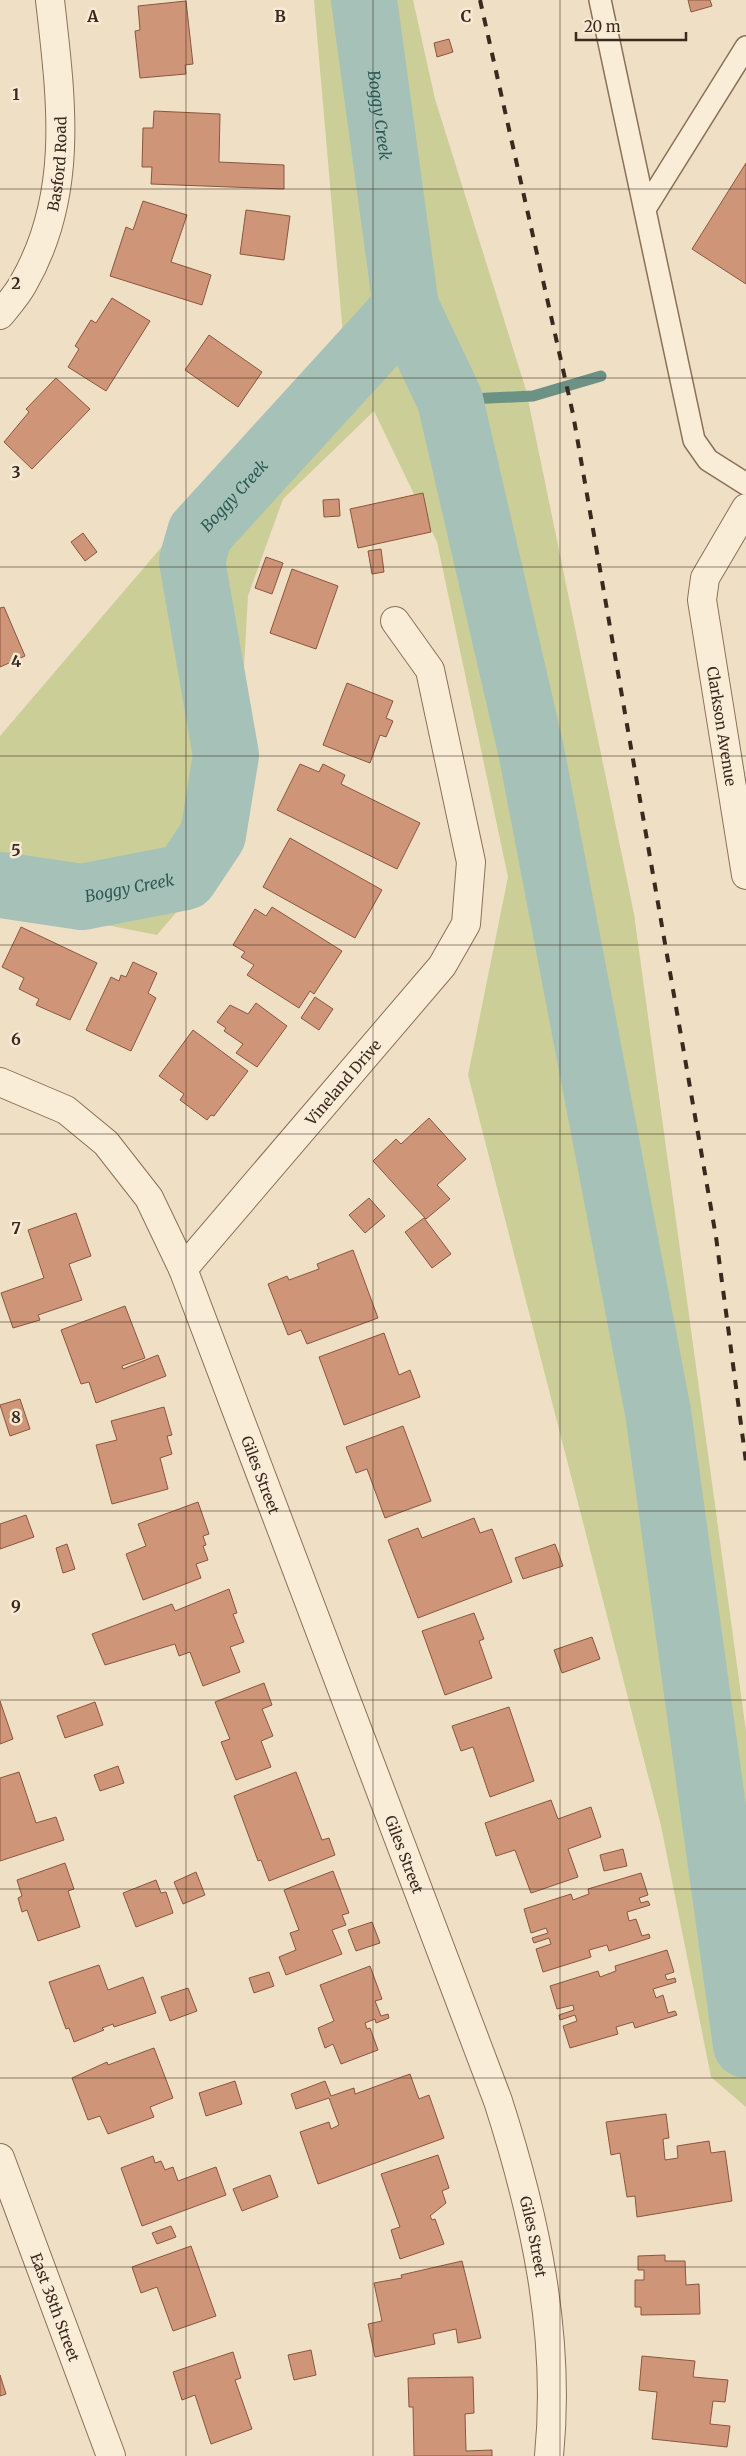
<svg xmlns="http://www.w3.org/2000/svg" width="746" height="2456" viewBox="0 0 746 2456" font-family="Merriweather,serif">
  <rect width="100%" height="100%" fill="#efdfc4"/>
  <path fill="#ccce98" d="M314,0H413L435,99L526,390L634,914L746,1731V2107L711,2077L661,1826L468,1075L508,877L437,542L374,411L283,499L248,596L234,845L157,935L0,904V736L343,335Z"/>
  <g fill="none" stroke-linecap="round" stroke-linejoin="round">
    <path stroke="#6c9185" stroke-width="11" d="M450,400L533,396L601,376"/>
    <g stroke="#a6c2b8" stroke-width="66">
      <path id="s1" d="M364,0L406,307L450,400L531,750L658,1412L746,2045"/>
      <path id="s2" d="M0,885L82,897L185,877L213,835L226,755L192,561L200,533L406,307"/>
    </g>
  </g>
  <path fill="#ce9579" stroke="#8b563f" d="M688,0H710L712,6L691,12Z
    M186,1L193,64L185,65L186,74L140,78L135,31L140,30L138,6Z
    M449,39L453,52L437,57L434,43Z
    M154,111L220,114L219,162L284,165V189L151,184L152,167H142L143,128H153Z
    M746,163V284L692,249Z
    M143,201L187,215L171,262L211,275L202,305L110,276L126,227L133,230Z
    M246,210L290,216L284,260L240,254Z
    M112,298L150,321L106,391L68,367L79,349L75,346L91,320L96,323Z
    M209,335L262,372L238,407L185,370Z
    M56,378L90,409L32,469L4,442L29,412L26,409Z
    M423,493L431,532L358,548L350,509Z
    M339,499L340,516L324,517L323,500Z
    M83,533L97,552L85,561L71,542Z
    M381,549L384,572L372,574L368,551Z
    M266,557L283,563L272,594L255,588Z
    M292,569L338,586L316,649L270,633Z
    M4,607L25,656L0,667V608Z
    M347,683L393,701L386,718L393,721L386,737L380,735L370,763L323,745Z
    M300,764L319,772L323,764L345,775L341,784L420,823L397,869L277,810Z
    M290,838L382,890L355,938L263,887Z
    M272,907L342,951L314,994L310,991L299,1008L247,975L254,965L241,957L245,952L233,945L255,909L266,916Z
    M21,927L97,963L70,1020L36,1005L39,999L19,989L24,978L2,967Z
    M133,962L157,973L148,993L156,998L131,1051L86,1030L111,977L119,981L121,975L126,977Z
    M315,997L333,1009L319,1030L301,1018Z
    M256,1003L287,1026L257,1067L236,1053L243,1044L224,1031L226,1028L217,1022L230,1005L248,1014Z
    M193,1030L248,1071L214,1116L211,1115L207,1120L180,1100L184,1094L159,1076Z
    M429,1118L466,1159L437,1185L450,1199L426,1219L373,1161L396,1139L401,1144Z
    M369,1198L385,1216L365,1233L349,1215Z
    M76,1213L91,1256L69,1264L82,1300L38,1315L40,1320L13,1328L1,1293L44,1278L28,1230Z
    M424,1218L451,1254L432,1268L405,1232Z
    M353,1250L378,1318L307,1344L301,1330L288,1335L268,1284L287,1276L289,1280L319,1269L317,1264Z
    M125,1306L145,1358L122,1366L123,1369L158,1355L166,1376L96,1403L89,1382L81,1384L61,1330Z
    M384,1333L399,1375L410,1370L420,1397L344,1425L319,1357Z
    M20,1399L30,1429L10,1436L0,1405Z
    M164,1407L172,1435L167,1436L172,1454L160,1458L168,1489L112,1504L96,1445L117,1440L111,1421Z
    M403,1426L431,1501L385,1518L367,1469L356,1473L346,1447Z
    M198,1502L209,1534L203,1536L206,1545L203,1546L208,1560L196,1564L201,1578L143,1600L126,1554L146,1546L138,1524Z
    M26,1515L34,1537L0,1549V1524Z
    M474,1518L480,1533L492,1529L512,1582L418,1618L388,1540L418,1528L422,1538Z
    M67,1544L75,1569L63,1573L56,1548Z
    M555,1544L563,1566L523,1579L515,1558Z
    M229,1589L237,1613L233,1614L244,1642L230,1647L240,1672L203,1686L190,1652L179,1656L175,1644L105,1665L92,1634L172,1604L175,1611Z
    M474,1613L484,1639L479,1641L492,1678L445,1695L422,1631Z
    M592,1637L600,1659L562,1673L554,1650Z
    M264,1683L272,1705L262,1709L273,1736L261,1741L271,1767L236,1780L221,1742L230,1739L215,1702Z
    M0,1701L13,1739L0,1744Z
    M95,1702L103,1725L65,1738L57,1716Z
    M509,1707L534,1781L490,1797L473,1747L461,1751L452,1726Z
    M118,1766L124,1783L100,1791L94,1775Z
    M19,1772L36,1823L56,1817L64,1840L0,1861V1778Z
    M296,1772L322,1840L329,1838L335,1855L269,1881L261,1860L258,1861L234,1796Z
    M551,1800L558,1819L591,1807L601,1837L568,1849L578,1877L531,1893L515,1850L496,1856L485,1823Z
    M623,1849L627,1866L604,1871L600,1855Z
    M65,1863L74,1889L68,1891L80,1927L38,1941L27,1910L22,1912L18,1898L22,1896L17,1880Z
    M333,1871L349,1913L342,1915L346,1925L332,1930L342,1954L286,1975L279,1957L296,1950L290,1933L299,1930L284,1890Z
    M196,1872L205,1895L183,1904L174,1882Z
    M641,1873L648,1895L639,1898L641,1903L648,1901L650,1905L627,1912L629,1921L636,1919L642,1936L649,1934L650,1938L609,1951L607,1945L589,1950L591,1957L543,1972L536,1949L551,1944L549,1938L534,1943L532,1938L548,1933L546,1928L531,1933L524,1909L571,1894L573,1900L589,1894L588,1889Z
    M156,1880L161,1893L166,1892L173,1913L136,1927L123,1893Z
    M372,1922L380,1943L356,1951L348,1930Z
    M667,1950L674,1972L665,1975L667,1980L675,1978L676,1982L653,1989L656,1998L663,1995L668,2013L675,2011L677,2015L635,2028L633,2022L616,2027L618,2034L570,2048L563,2026L577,2021L575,2015L560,2020L559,2015L574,2010L573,2005L557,2009L550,1986L598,1971L600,1977L616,1971L615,1966Z
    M99,1965L108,1990L143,1977L156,2013L114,2027L113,2024L102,2028L104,2030L74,2042L69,2028L66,2029L49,1982Z
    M370,1966L382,1999L375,2001L381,2016L388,2014L389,2018L376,2023L375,2019L365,2023L367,2029L370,2028L378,2050L341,2064L333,2044L325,2048L318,2028L334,2021L320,1985Z
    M269,1972L274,1986L254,1993L249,1978Z
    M188,1988L197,2011L170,2021L161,1997Z
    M154,2048L173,2098L150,2107L154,2117L108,2134L100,2116L88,2120L72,2078L107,2062L108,2065Z
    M410,2074L419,2099L429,2095L444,2138L318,2184L300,2132L329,2122L331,2129L339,2125L329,2098L296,2109L291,2094L325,2081L331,2096L354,2088L355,2094Z
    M235,2081L242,2104L206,2116L199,2093Z
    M666,2114L669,2138L663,2139L665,2160L678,2158L677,2146L709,2141L711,2153L725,2151L732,2201L637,2217L635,2196L627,2197L620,2153L611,2155L606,2122Z
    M438,2155L449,2188L442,2191L446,2203L430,2216L432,2220L435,2219L444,2244L400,2259L391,2230L400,2227L381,2174Z
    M153,2156L155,2163L161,2161L165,2170L173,2167L178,2181L216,2167L226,2195L142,2226L121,2168Z
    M270,2175L278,2197L242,2211L233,2189Z
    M171,2226L176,2237L157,2244L152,2233Z
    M191,2246L216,2316L173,2331L157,2287L141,2293L132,2267Z
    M665,2255V2261H685L686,2285L699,2284L700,2314L641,2315V2307H635V2280H644V2270H638V2256Z
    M462,2261L481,2338L458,2343L456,2329L433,2334L435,2344L375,2357L368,2324L382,2321L374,2283L402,2278L401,2275Z
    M311,2350L316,2375L294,2380L288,2355Z
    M233,2352L241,2378L235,2380L252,2429L211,2444L195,2395L182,2400L173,2372Z
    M642,2356L695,2361L693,2377L728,2380L725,2402L713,2401L710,2424L730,2426L727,2447L652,2439L657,2392L639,2390Z
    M0,2375L6,2394L0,2396Z
    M473,2377L474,2413L465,2414L466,2451L492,2450V2456H414L413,2407H409L408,2378Z"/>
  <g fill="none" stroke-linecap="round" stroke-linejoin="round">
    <g stroke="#8b705a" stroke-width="24">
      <path id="lane" d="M600,0L694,440L708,460L746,484
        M645,209L746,47"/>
    </g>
    <g stroke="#8b705a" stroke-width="30">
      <g id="street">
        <path id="s3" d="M0,315C8,305 17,295 23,284C75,194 61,98 50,0"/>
        <path id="s4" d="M746,508L705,578L702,600L746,875"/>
        <path id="s5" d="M0,1082L66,1110L106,1143L149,1198L183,1269L498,2101C535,2216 561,2335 549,2456"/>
        <path id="s6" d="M183,1269L442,966L466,924L471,862L430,670L395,621"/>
        <path id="s7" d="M0,2158L111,2456"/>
      </g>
    </g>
    <use href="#lane" stroke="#faedd8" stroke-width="21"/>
    <use href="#street" stroke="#faedd8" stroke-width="28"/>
    <path stroke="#3a291e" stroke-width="4" stroke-dasharray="9 9" stroke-linecap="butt" d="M480,0L573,414L716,1237L746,1462"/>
  </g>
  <path fill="none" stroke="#3a291e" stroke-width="1" stroke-opacity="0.55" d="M186,0V2456M373,0V2456M560,0V2456M0,189H746M0,378H746M0,567H746M0,756H746M0,945H746M0,1134H746M0,1322H746M0,1511H746M0,1700H746M0,1889H746M0,2078H746M0,2267H746"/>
  <g text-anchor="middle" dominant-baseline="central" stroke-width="5" stroke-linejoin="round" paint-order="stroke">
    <g font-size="15" fill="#3a291e" stroke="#f7ead4">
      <text stroke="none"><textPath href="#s3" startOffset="165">Basford Road</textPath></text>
      <text stroke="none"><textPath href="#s4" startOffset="231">Clarkson Avenue</textPath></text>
      <text stroke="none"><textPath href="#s6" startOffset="246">Vineland Drive</textPath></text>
      <text stroke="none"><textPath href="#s5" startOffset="492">Giles Street</textPath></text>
      <text stroke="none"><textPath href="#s5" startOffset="898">Giles Street</textPath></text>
      <text stroke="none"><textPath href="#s5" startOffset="1302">Giles Street</textPath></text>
      <text stroke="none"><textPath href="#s7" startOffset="159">East 38th Street</textPath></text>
    </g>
    <g font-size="16" font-style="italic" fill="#2d5a54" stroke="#f7ead4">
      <text stroke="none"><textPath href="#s1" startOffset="116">Boggy Creek</textPath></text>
      <text stroke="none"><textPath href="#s2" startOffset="596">Boggy Creek</textPath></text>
      <text stroke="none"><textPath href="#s2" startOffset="131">Boggy Creek</textPath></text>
    </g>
  </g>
  <g font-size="16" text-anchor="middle" font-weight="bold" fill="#3a291e" stroke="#f7ead4" stroke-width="5" stroke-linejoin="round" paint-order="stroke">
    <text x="93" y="22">A</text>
    <text x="280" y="22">B</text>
    <text x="466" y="22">C</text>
    <text x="16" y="100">1</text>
    <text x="16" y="289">2</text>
    <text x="16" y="478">3</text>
    <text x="16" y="667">4</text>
    <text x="16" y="856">5</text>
    <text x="16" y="1045">6</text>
    <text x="16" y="1234">7</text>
    <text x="16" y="1423">8</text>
    <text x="16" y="1612">9</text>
  </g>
  <path d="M576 32v8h110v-8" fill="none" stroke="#3a291e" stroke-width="2.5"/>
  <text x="584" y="32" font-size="15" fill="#3a291e" stroke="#f7ead4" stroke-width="4" paint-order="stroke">20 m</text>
</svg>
